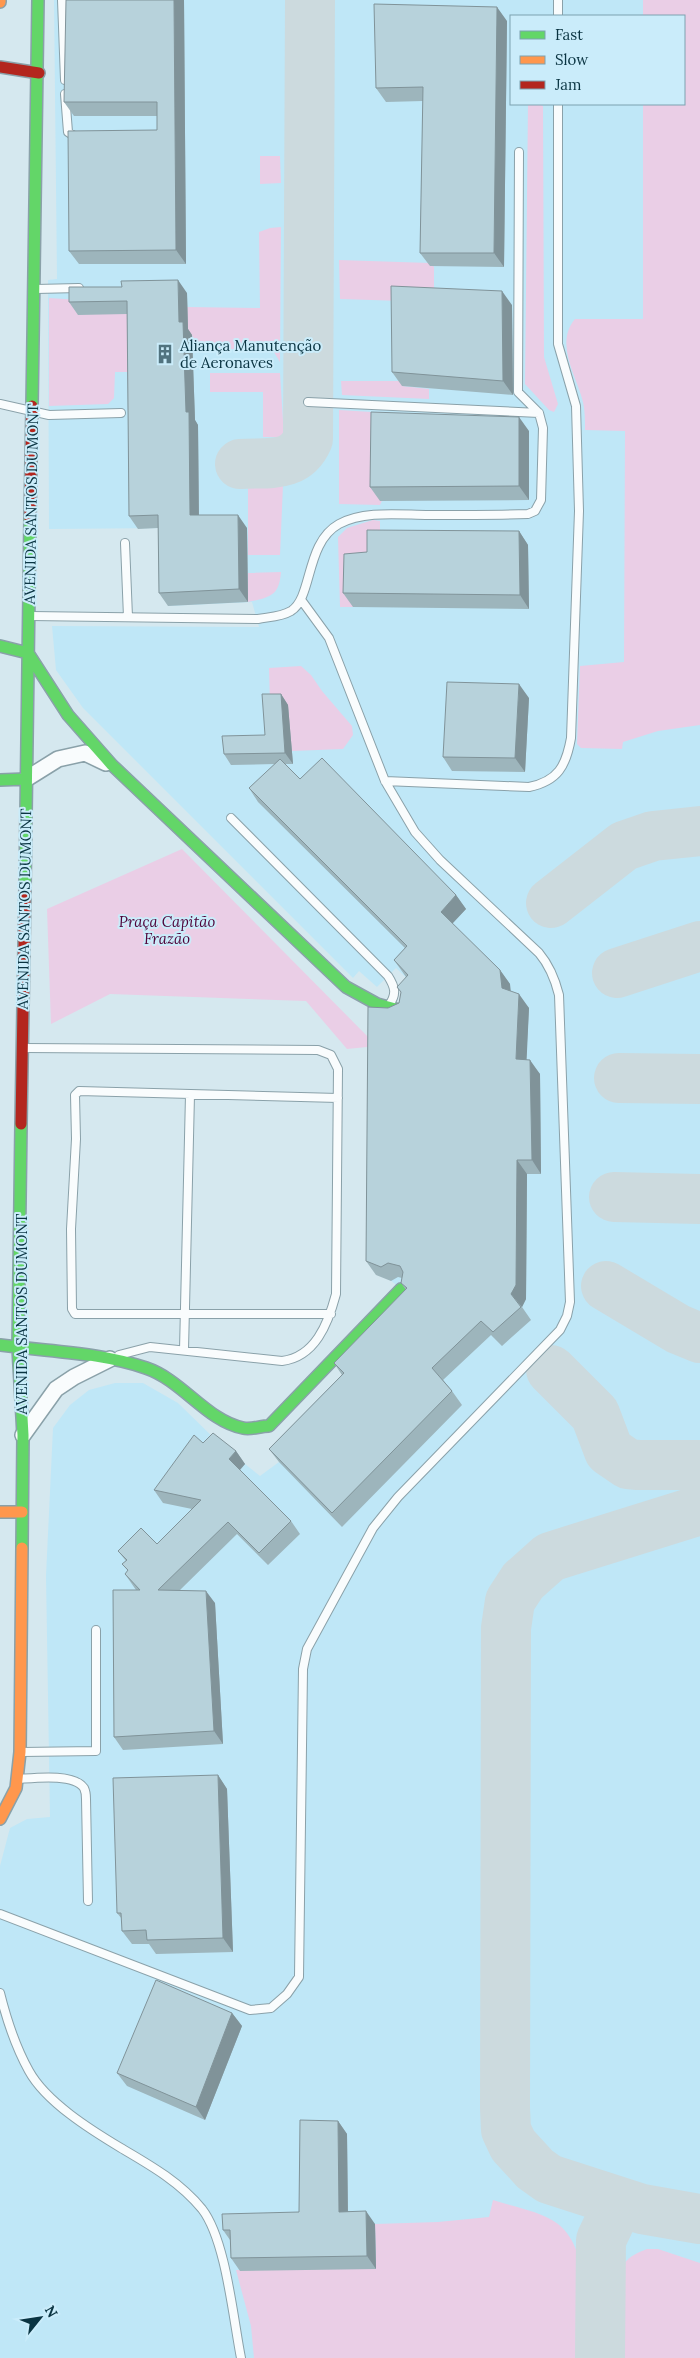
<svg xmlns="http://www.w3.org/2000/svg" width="700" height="2358" viewBox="0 0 700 2358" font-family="Lora,serif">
  <rect width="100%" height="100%" fill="#d5e8ef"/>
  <!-- built -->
  <path fill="#bfe7f7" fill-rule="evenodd" d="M54 0H700V2358H0V1866L10 1828 27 1819 50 1817 46 1576 53 1428 70 1405 89 1390 115 1383H143L178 1403 221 1445 260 1476 279 1462 417 1302 389 1279 418 989 396 968 377 987 359 971 353 978 83 708 56 670 52 626 259 627 252 602 168 606 167 528 49 529 48 280 57 279ZM511 16H684V104H511Z"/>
  <!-- green -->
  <path fill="#eacee6" d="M643 0H700V725L658 731 623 742 622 749 581 748 577 744 580 666 624 662 625 431 585 430C585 420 585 411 583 402 577 376 554 344 575 319H643V104H684V16H643Z
    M528 104H539L543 106 544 357 558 404 554 412 549 410 525 384Z
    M260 156H280L281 183 260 184Z
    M281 227 280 362 272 349H196L192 335 138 372H115L114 398 108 404 49 406V298L187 307 260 308 259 232 270 228Z
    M339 260 430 263 434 267V302L340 299Z
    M210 373H280L284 437H263V392H210Z
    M341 381H402V386L429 389V399L342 395Z
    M339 410 421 415 380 505 339 504Z
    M248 485H283L280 555H248Z
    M373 520 380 521V544L354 568 353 607H340L338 537 347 528Z
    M281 572C279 596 271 597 248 602V573Z
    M301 666 311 675 322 691 352 726 353 735 343 749 292 751 270 704 269 668Z
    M182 849 377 1046 347 1049 306 1001 110 994 51 1024 47 909Z
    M493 2200C513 2207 541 2211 558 2224 593 2252 582 2317 581 2358H254L251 2326 236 2270 376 2268 375 2224 438 2222 489 2217Z
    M647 2249H658L700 2263V2358H617C617 2336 613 2281 624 2264 629 2256 639 2252 647 2249Z"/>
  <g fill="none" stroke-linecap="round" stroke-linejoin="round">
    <!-- taxiway -->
    <path stroke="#ccdade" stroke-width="50" d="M240 464C268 462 295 469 308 439L310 0
      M551 903 624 846 653 836 700 831
      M617 973 700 946
      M619 1078 700 1079
      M614 1197 700 1199
      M606 1286 678 1329 700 1338
      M551 1370 595 1414 609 1451 628 1464 638 1465H700
      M700 1510 550 1557 523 1581 510 1601 506 1628 505 2108 506 2130 513 2145 535 2169 549 2179 642 2209 700 2219
      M600 2358 601 2240 619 2202"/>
    <defs>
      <path id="lane" d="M62 0 65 80
        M558 16V0
        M65 94 68 132 74 136
        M36 289 79 288
        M308 402 539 413
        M0 404 49 415 121 413
        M125 543 128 617
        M31 616 258 619C268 617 281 617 291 611 313 597 305 543 339 524 365 510 401 515 429 515 462 515 495 515 528 514L535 511 541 500 543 428 539 413 518 392 519 152
        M385 781 529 787C558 781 566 766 571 738L579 511 576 406 558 344V104
        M231 818 388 976C395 987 397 994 389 1005
        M24 1048 318 1050 331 1055 338 1069 336 1294C328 1324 315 1357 282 1361L150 1347 119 1355
        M331 1314H75L72 1309 71 1229 76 1139 75 1095 79 1091 338 1098
        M184 1350 190 1095
        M22 1752 96 1751V1630
        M19 1779C34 1778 74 1773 84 1788 85 1790 86 1796 86 1799L88 1901
        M0 1914 250 2010 271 2008 287 1994 299 1977 303 1669 307 1649 373 1528 398 1497 560 1330 567 1316 570 1302 559 995C555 979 550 966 539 953L440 860 415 832 385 781 329 638 302 601
        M0 1993C7 2021 15 2046 29 2071 46 2102 91 2130 121 2148 150 2165 180 2182 202 2209 226 2240 233 2318 241 2358"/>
      <path id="street" d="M26 779 58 759 85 753 106 763
        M23 1435 56 1389 74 1377 110 1359"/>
      <path id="fast" d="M32 406 38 0
        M0 646 28 653 68 715 112 765 346 987 377 1004 399 1010
        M0 780 26 779
        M25 888 30 518
        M21 1124 18 1348 23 1435 22 1548
        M0 1345C49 1352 99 1352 146 1368 182 1380 207 1421 243 1428 251 1430 260 1426 269 1426L401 1289"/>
      <path id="slow" d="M0 0V2
        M0 1512H22
        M0 1819 16 1788 20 1752 22 1548"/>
      <path id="jam" d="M0 67 39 73
        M30 518 32 406
        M21 1124 25 888"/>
    </defs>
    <!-- lane casing -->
    <use href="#lane" stroke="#8aa1a9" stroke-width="10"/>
    <!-- street casing -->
    <use href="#street" stroke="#8aa1a9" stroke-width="18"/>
    <!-- fast casing -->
    <use href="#fast" stroke="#8aa1a9" stroke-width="14"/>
    <!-- slow casing -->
    <use href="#slow" stroke="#8aa1a9" stroke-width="14"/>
    <!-- jam casing -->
    <use href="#jam" stroke="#8aa1a9" stroke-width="14"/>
    <!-- lane -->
    <use href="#lane" stroke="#f9fcfd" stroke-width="8"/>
    <!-- street -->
    <use href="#street" stroke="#f9fcfd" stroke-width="15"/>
    <!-- fast -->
    <use href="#fast" stroke="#63d668" stroke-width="11"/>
    <!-- slow -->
    <use href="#slow" stroke="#ff974d" stroke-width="11"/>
    <!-- jam -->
    <use href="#jam" stroke="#b3261e" stroke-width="11"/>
  </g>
  <!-- wall -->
  <path fill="#9db5bc" d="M184 0 186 264H79L69 251 157 130V116H74L64 102Z
    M507 21 504 267 430 266 420 253 423 101 386 102 376 88Z
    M122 287 187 293 188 329 192 335 195 420 198 425 199 515 247 528 248 602 168 606 159 593 158 528 138 529 129 516 127 314 78 315 69 302Z
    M512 305 513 395 402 386 392 372Z
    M529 431V500L380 501 370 487Z
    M519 531 528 545 529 609 353 607 343 593 367 552Z
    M281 694 288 705 293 764H285L300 779 456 895 466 909 452 924 500 970 510 984V991L529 1008 526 1060 540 1074 541 1174H527L526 1299 522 1307 531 1320 502 1346 491 1335 443 1380 452 1391 462 1405 342 1527 279 1462 269 1449 342 1375 334 1363 406 1290 401 1283 402 1278 398 1277 391 1281 376 1275 366 1261 388 1008 399 1003 406 977 394 960 405 948 258 802 249 788 275 764 231 765 224 754 265 735Z
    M529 698 525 772 452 771 443 757Z
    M203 1443 236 1451 245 1464 240 1470 291 1521 300 1534 268 1565 237 1534 180 1590 215 1603 223 1744 123 1750 114 1737 136 1590 125 1574 128 1571 122 1564 126 1561 118 1551 157 1544 192 1509 163 1503 154 1490Z
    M218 1775 227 1789 233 1952 156 1954 149 1944H132L122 1931V1919L117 1913Z
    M232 2013 242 2026 205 2120 127 2086 117 2073Z
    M338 2121 347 2134 348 2211 375 2224 376 2269 240 2271 231 2258 230 2240 223 2230 299 2212Z"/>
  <!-- shaded-wall -->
  <path fill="#809399" d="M174 0H184L186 264 176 250Z
    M497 7 507 21 504 267 494 253Z
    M178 280 187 293 188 329 192 335 195 420 198 425 199 528 190 515 186 412 179 322Z
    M502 291 512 305 513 395 503 381Z
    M519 417 529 431V500L519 486Z
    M238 515 247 528 248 602 239 589Z
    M519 531 528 545 529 609 520 595Z
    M519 684 529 698 525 772 515 758Z
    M281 694 288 705 293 764 285 753Z
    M456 895 466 909 450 926 441 912Z
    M500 970 510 984 512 1002 502 988Z
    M519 994 529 1008 526 1073 516 1059Z
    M530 1060 540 1074 541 1174 532 1160Z
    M517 1160 527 1174 526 1299 522 1307 511 1294Z
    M236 1451 245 1464 238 1472 229 1459Z
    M206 1591 215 1603 223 1744 214 1731Z
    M218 1775 227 1789 233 1952 223 1938Z
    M232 2013 242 2026 205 2120 196 2107Z
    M338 2121 347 2134 348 2224 339 2212Z
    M366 2211 375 2224 376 2269 367 2256Z"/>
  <!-- building -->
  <path fill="#b7d2db" stroke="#809399" d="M66 0H174L176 250 69 251 68 131 157 130V102H64Z
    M374 4 497 7 494 253H420L423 87 376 88Z
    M178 280 179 322H183L186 412H189L190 515H238L239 589 159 593 158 515 129 516 127 301 69 302V287H122L121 281Z
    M391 286 502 291 503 381 392 372Z
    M371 412 519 417V486L370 487Z
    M367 530 519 531 520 595 343 593 344 554 367 552Z
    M447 682 519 684 515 758 443 757Z
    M262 694H281L285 753 224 754 222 736 265 735Z
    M322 758 456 895 441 912 500 970 502 988 519 994 516 1059 530 1060 532 1160H517L516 1285 511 1294 521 1307 493 1332 481 1321 432 1368 452 1391 332 1513 269 1449 344 1373 334 1363 407 1288 401 1283 403 1272 400 1266 388 1263 381 1267 366 1261 368 1007 388 1008 399 1003 401 992 397 987 408 975 394 960 407 946 249 788 280 759 300 779Z
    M213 1433 236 1451 229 1459 291 1521 259 1553 228 1522 158 1590 206 1591 214 1731 114 1737 113 1590H140L125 1574 128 1570 122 1564 127 1560 118 1551 141 1528 157 1544 201 1500 154 1490 194 1435 203 1443Z
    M218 1775 223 1938 147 1940 146 1930 122 1931 121 1913H117L113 1778Z
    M156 1980 232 2013 196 2107 117 2073Z
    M300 2120 338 2121 339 2212 366 2211 367 2256 231 2258 230 2230H223L222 2214 299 2212Z"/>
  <!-- icons -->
  <defs>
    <symbol id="building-bare" viewBox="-9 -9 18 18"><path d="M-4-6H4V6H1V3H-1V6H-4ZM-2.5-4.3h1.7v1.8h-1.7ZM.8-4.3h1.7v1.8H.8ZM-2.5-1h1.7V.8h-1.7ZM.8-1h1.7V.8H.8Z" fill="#51737f" stroke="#caecfa" stroke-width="2.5" paint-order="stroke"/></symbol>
  </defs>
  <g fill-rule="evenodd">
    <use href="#building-bare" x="151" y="340" width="28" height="28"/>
  </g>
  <g text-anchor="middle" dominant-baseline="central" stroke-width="4" stroke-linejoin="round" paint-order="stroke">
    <!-- poi labels -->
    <g font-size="15" fill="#0a3442" stroke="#caecfa" text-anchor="start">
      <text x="180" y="345">Aliança Manutenção<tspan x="180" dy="17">de Aeronaves</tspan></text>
    </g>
    <!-- street labels -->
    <g font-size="15" fill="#0a3442" stroke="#caecfa">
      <text transform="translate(31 504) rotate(-89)">AVENIDA SANTOS DUMONT</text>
      <text transform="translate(24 909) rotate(-89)">AVENIDA SANTOS DUMONT</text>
      <text transform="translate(21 1314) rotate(-90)">AVENIDA SANTOS DUMONT</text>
    </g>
    <!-- park labels -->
    <g font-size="15" font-style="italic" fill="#4f0339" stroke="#caecfa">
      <text x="167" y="921">Praça Capitão<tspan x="167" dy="17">Frazão</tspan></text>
    </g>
  </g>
  <!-- legend -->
  <rect x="510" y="15" width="175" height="90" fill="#caecfa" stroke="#7da2b0"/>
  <rect x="520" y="31" width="25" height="8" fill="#63d668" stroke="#7da2b0"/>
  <text x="555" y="40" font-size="15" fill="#0a3442">Fast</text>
  <rect x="520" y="56" width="25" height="8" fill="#ff974d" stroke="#7da2b0"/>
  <text x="555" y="65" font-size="15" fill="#0a3442">Slow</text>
  <rect x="520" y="81" width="25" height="8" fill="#b3261e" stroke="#7da2b0"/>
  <text x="555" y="90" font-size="15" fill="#0a3442">Jam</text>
  <!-- north arrow -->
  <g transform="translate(40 2318) rotate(60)" stroke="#caecfa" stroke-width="4" paint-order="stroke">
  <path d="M0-4L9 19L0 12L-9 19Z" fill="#0a3442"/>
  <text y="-8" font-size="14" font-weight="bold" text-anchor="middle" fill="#0a3442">N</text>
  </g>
</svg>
